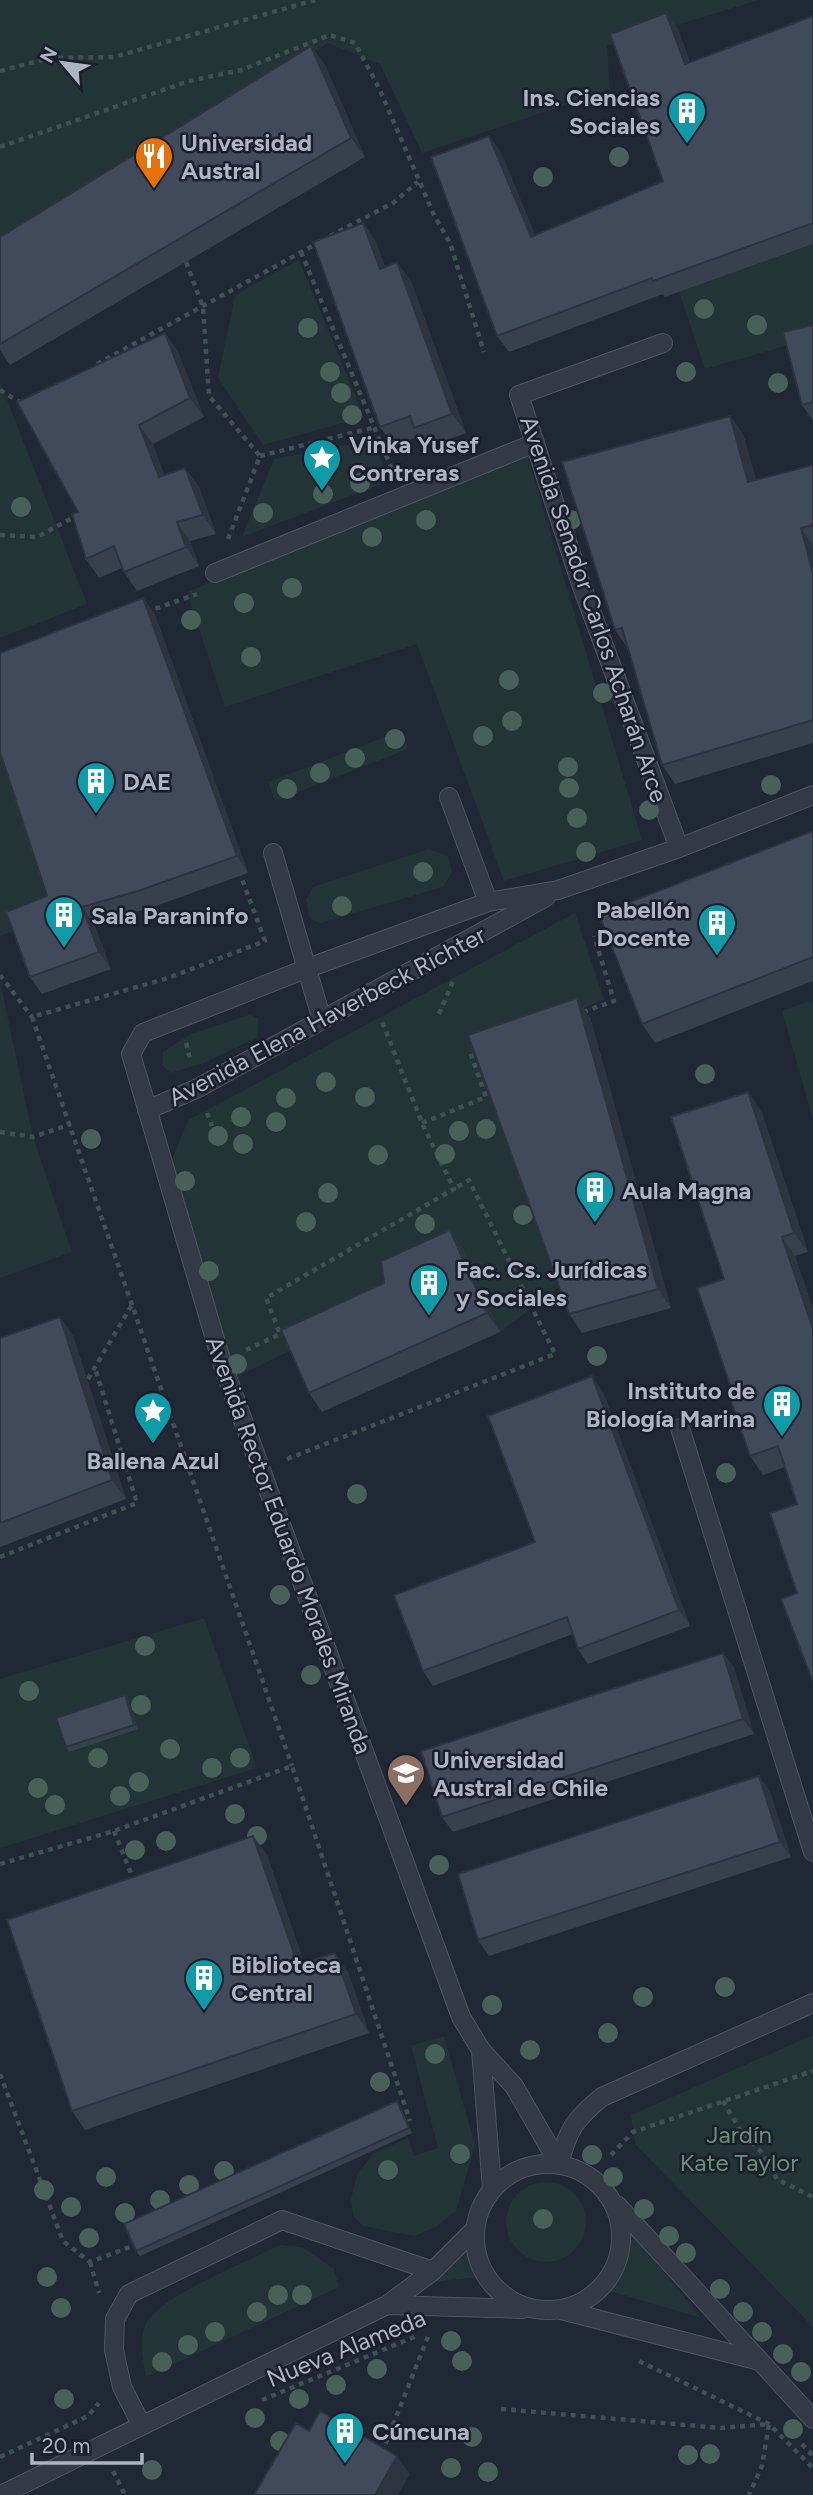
<svg xmlns="http://www.w3.org/2000/svg" width="813" height="2495" viewBox="0 0 813 2495" font-family="Figtree,sans-serif">
  <rect width="100%" height="100%" fill="#202735"/>
  <!-- green -->
  <path fill="#233437" d="M0 0H759L607 46 610 90 422 153 380 64 328 43 0 252Z
    M813 244V338L705 369 679 292Z
    M299 260 364 417 263 445 218 378 235 295Z
    M0 382 87 604 0 638Z
    M374 440 389 481 242 537 274 459Z
    M527 455 642 840 504 881 417 644 225 707 187 592Z
    M401 731 408 749 275 801 268 782Z
    M0 739 59 914 0 936Z
    M429 849 448 856 452 872 443 887 320 923 310 919 306 900 313 887Z
    M575 913 604 999 482 1054 563 1284 500 1332 463 1249 294 1349 234 1378 172 1160 188 1120Z
    M0 981 33 1137 72 1252 0 1278Z
    M813 1000V1119L782 1011Z
    M249 1015 258 1018V1037L204 1063 170 1073 162 1065 163 1052 189 1035Z
    M204 1618 257 1768 0 1848V1679Z
    M813 2035V2327L635 2144 631 2115Z
    M444 2036 475 2145 456 2211 437 2226 415 2236 363 2226 353 2216 351 2199 357 2174 374 2153 408 2138 414 2156 438 2148 411 2046Z
    M506 2222a40 40 0 1 1 80 0a40 40 0 1 1-80 0Z
    M632 2233 701 2318 607 2290 623 2263Z
    M280 2245 302 2247 334 2269 339 2287 146 2377C143 2359 138 2341 146 2324 157 2297 251 2260 280 2245Z
    M469 2250 478 2277 433 2282Z"/>
  <g fill="none" stroke-linecap="round" stroke-linejoin="round">
    <defs>
      <path id="lane" d="M663 343 519 395 581 584 679 848
        M215 573 535 443
        M449 797 488 902
        M273 853 321 1017
        M147 1110 198 1088 546 897
        M680 1428 813 1852
        M481 2050 492 2189
        M475 2237a73 73 0 1 1 146 0a73 73 0 1 1-146 0Z
        M559 2164 514 2086 481 2050 461 2017 222 1363 131 1054 143 1033 308 968 488 902 558 890 679 848 813 795
        M559 2164C568 2129 575 2119 602 2097L813 2003
        M617 2205 813 2419
        M387 2305 523 2309
        M561 2310 756 2360
        M141 2424 122 2387 114 2350 115 2319 129 2294 282 2220 433 2271
        M1 2495 387 2305 433 2271 474 2230"/>
    </defs>
    <!-- lane casing -->
    <use href="#lane" stroke="#4e5460" stroke-width="20"/>
    <!-- path -->
    <path stroke="#3f4f53" stroke-width="4.5" stroke-dasharray="5 5" stroke-linecap="butt" d="M0 71 49 58 114 57 315 0
      M0 147 189 81 241 70 330 35 355 43 379 88 434 215 450 243 484 352
      M330 236 393 203 418 182
      M301 252 393 472
      M186 262 203 307 209 396 260 456 228 539
      M97 364 316 244
      M0 390 21 403
      M260 456 376 427
      M0 535 37 537 76 516
      M146 612 197 594
      M239 871 265 941 168 978 32 1017 292 1766
      M0 975 32 1017
      M583 1012 614 1001 594 936
      M439 1014 454 979
      M186 1043 191 1062
      M207 1113 212 1126
      M422 1123 486 1097 470 1052 479 1049
      M0 1132 33 1137 71 1124
      M246 1350 280 1334 266 1298 454 1189 422 1123 381 1019
      M88 1379 133 1303
      M287 1459 555 1354 469 1180 454 1189
      M0 1557 137 1503 95 1368
      M114 1831 134 1881
      M0 1864 114 1831 292 1766 410 2121
      M0 2074 63 2241 90 2262 135 2245
      M723 2101 740 2130 762 2153 777 2179 813 2197
      M611 2155 633 2132 813 2071
      M90 2262 99 2293
      M639 2361 769 2424 813 2468
      M262 2400 419 2335
      M501 2409 721 2428 769 2424 762 2466 749 2495
      M802 2444 813 2456
      M382 2453 429 2334
      M0 2457 88 2416 99 2403
      M113 2471 125 2495"/>
    <!-- lane -->
    <use href="#lane" stroke="#333945" stroke-width="18"/>
  </g>
  <!-- trees -->
  <g fill="#476158">
    <circle cx="619" cy="157" r="10"/>
    <circle cx="543" cy="177" r="10"/>
    <circle cx="704" cy="309" r="10"/>
    <circle cx="757" cy="325" r="10"/>
    <circle cx="308" cy="328" r="10"/>
    <circle cx="330" cy="372" r="10"/>
    <circle cx="686" cy="372" r="10"/>
    <circle cx="778" cy="383" r="10"/>
    <circle cx="341" cy="393" r="10"/>
    <circle cx="352" cy="415" r="10"/>
    <circle cx="360" cy="483" r="10"/>
    <circle cx="323" cy="494" r="10"/>
    <circle cx="21" cy="507" r="10"/>
    <circle cx="263" cy="513" r="10"/>
    <circle cx="426" cy="520" r="10"/>
    <circle cx="571" cy="520" r="10"/>
    <circle cx="372" cy="537" r="10"/>
    <circle cx="292" cy="588" r="10"/>
    <circle cx="244" cy="603" r="10"/>
    <circle cx="191" cy="620" r="10"/>
    <circle cx="251" cy="657" r="10"/>
    <circle cx="509" cy="680" r="10"/>
    <circle cx="603" cy="693" r="10"/>
    <circle cx="512" cy="721" r="10"/>
    <circle cx="483" cy="736" r="10"/>
    <circle cx="395" cy="739" r="10"/>
    <circle cx="355" cy="758" r="10"/>
    <circle cx="568" cy="767" r="10"/>
    <circle cx="320" cy="773" r="10"/>
    <circle cx="771" cy="785" r="10"/>
    <circle cx="569" cy="788" r="10"/>
    <circle cx="287" cy="789" r="10"/>
    <circle cx="649" cy="810" r="10"/>
    <circle cx="577" cy="818" r="10"/>
    <circle cx="586" cy="852" r="10"/>
    <circle cx="423" cy="872" r="10"/>
    <circle cx="342" cy="906" r="10"/>
    <circle cx="705" cy="1074" r="10"/>
    <circle cx="326" cy="1082" r="10"/>
    <circle cx="365" cy="1097" r="10"/>
    <circle cx="286" cy="1098" r="10"/>
    <circle cx="241" cy="1117" r="10"/>
    <circle cx="276" cy="1122" r="10"/>
    <circle cx="486" cy="1129" r="10"/>
    <circle cx="459" cy="1131" r="10"/>
    <circle cx="218" cy="1136" r="10"/>
    <circle cx="91" cy="1139" r="10"/>
    <circle cx="243" cy="1144" r="10"/>
    <circle cx="445" cy="1154" r="10"/>
    <circle cx="378" cy="1155" r="10"/>
    <circle cx="185" cy="1181" r="10"/>
    <circle cx="328" cy="1193" r="10"/>
    <circle cx="523" cy="1215" r="10"/>
    <circle cx="306" cy="1222" r="10"/>
    <circle cx="425" cy="1224" r="10"/>
    <circle cx="209" cy="1271" r="10"/>
    <circle cx="597" cy="1356" r="10"/>
    <circle cx="237" cy="1364" r="10"/>
    <circle cx="726" cy="1473" r="10"/>
    <circle cx="357" cy="1494" r="10"/>
    <circle cx="280" cy="1595" r="10"/>
    <circle cx="145" cy="1646" r="10"/>
    <circle cx="311" cy="1675" r="10"/>
    <circle cx="29" cy="1691" r="10"/>
    <circle cx="141" cy="1705" r="10"/>
    <circle cx="170" cy="1749" r="10"/>
    <circle cx="98" cy="1758" r="10"/>
    <circle cx="240" cy="1758" r="10"/>
    <circle cx="212" cy="1768" r="10"/>
    <circle cx="139" cy="1782" r="10"/>
    <circle cx="38" cy="1788" r="10"/>
    <circle cx="120" cy="1796" r="10"/>
    <circle cx="55" cy="1805" r="10"/>
    <circle cx="235" cy="1814" r="10"/>
    <circle cx="257" cy="1836" r="10"/>
    <circle cx="166" cy="1841" r="10"/>
    <circle cx="135" cy="1850" r="10"/>
    <circle cx="439" cy="1865" r="10"/>
    <circle cx="725" cy="1987" r="10"/>
    <circle cx="643" cy="1997" r="10"/>
    <circle cx="492" cy="2005" r="10"/>
    <circle cx="608" cy="2033" r="10"/>
    <circle cx="530" cy="2050" r="10"/>
    <circle cx="435" cy="2054" r="10"/>
    <circle cx="380" cy="2082" r="10"/>
    <circle cx="460" cy="2154" r="10"/>
    <circle cx="592" cy="2155" r="10"/>
    <circle cx="388" cy="2170" r="10"/>
    <circle cx="224" cy="2171" r="10"/>
    <circle cx="106" cy="2177" r="10"/>
    <circle cx="613" cy="2177" r="10"/>
    <circle cx="189" cy="2185" r="10"/>
    <circle cx="44" cy="2190" r="10"/>
    <circle cx="160" cy="2200" r="10"/>
    <circle cx="71" cy="2207" r="10"/>
    <circle cx="644" cy="2209" r="10"/>
    <circle cx="125" cy="2213" r="10"/>
    <circle cx="543" cy="2219" r="10"/>
    <circle cx="669" cy="2236" r="10"/>
    <circle cx="89" cy="2238" r="10"/>
    <circle cx="686" cy="2253" r="10"/>
    <circle cx="47" cy="2277" r="10"/>
    <circle cx="720" cy="2289" r="10"/>
    <circle cx="278" cy="2295" r="10"/>
    <circle cx="302" cy="2295" r="10"/>
    <circle cx="61" cy="2308" r="10"/>
    <circle cx="257" cy="2312" r="10"/>
    <circle cx="743" cy="2312" r="10"/>
    <circle cx="215" cy="2332" r="10"/>
    <circle cx="762" cy="2332" r="10"/>
    <circle cx="451" cy="2341" r="10"/>
    <circle cx="188" cy="2345" r="10"/>
    <circle cx="783" cy="2354" r="10"/>
    <circle cx="462" cy="2361" r="10"/>
    <circle cx="162" cy="2362" r="10"/>
    <circle cx="377" cy="2369" r="10"/>
    <circle cx="801" cy="2372" r="10"/>
    <circle cx="336" cy="2385" r="10"/>
    <circle cx="64" cy="2399" r="10"/>
    <circle cx="299" cy="2399" r="10"/>
    <circle cx="255" cy="2418" r="10"/>
    <circle cx="793" cy="2429" r="10"/>
    <circle cx="472" cy="2437" r="10"/>
    <circle cx="280" cy="2441" r="10"/>
    <circle cx="710" cy="2454" r="10"/>
    <circle cx="688" cy="2455" r="10"/>
    <circle cx="451" cy="2468" r="10"/>
    <circle cx="152" cy="2470" r="10"/>
    <circle cx="488" cy="2472" r="10"/>
  </g>
  <!-- wall -->
  <path fill="#38404d" d="M666 13 678 29 690 63 813 16V244L665 297 663 294 509 352 497 336 501 152 535 236 663 181Z
    M311 46 325 65 365 157 10 365 0 350V237Z
    M363 223 376 242 385 267 411 281 466 433 428 447 420 436 393 446 380 427Z
    M813 325V421L802 405Z
    M165 333 178 352 204 417 153 444 164 475 185 468 199 487 216 534 190 541 199 566 137 591 124 572 122 568 99 578 86 559 78 512Z
    M730 416 743 434 756 480 813 465V743L675 784 662 765 627 647 615 630Z
    M143 598 155 615 248 873 150 908 94 924 111 969 42 994 30 977 47 896Z
    M813 831V981L655 1043 642 1024Z
    M590 1017 671 1308 582 1333 569 1314Z
    M748 1092 761 1111 808 1252 795 1256 813 1309V1682L781 1599 797 1593 770 1513 797 1504 785 1467 763 1475 750 1456 728 1392 732 1391 697 1288 724 1279 671 1117Z
    M463 1249 500 1332 322 1412 309 1393Z
    M60 1317 73 1336 126 1499 0 1547V1338Z
    M603 1392 690 1626 588 1664 578 1649 573 1634 433 1686 423 1671 535 1542Z
    M723 1653 734 1668 754 1734 453 1832 442 1817Z
    M125 1695 128 1700 138 1729 69 1752 66 1747Z
    M759 1776 770 1792 791 1857 489 1956 478 1940Z
    M253 1836 267 1855 304 1963 348 1972 369 2033 85 2130 72 2111Z
    M397 2101 400 2106 412 2133 140 2256 136 2251Z"/>
  <!-- shaded-wall -->
  <path fill="#2e343f" d="M666 13 678 29 696 81 685 64Z
    M311 46 325 65 365 157 351 138Z
    M489 136 501 152 543 254 531 237Z
    M363 223 376 242 393 288 380 269Z
    M397 262 411 281 466 433 452 414Z
    M165 333 178 352 204 417 190 398Z
    M730 416 743 434 761 500 748 482Z
    M139 425 153 444 172 496 159 477Z
    M185 468 199 487 216 534 203 515Z
    M177 522 190 541 199 566 186 547Z
    M801 528 813 545V573Z
    M143 598 155 615 248 873 237 856Z
    M82 907 94 924 111 969 99 952Z
    M577 998 590 1017 671 1308 658 1289Z
    M748 1092 761 1111 808 1252 794 1233Z
    M450 1230 463 1249 500 1332 487 1313Z
    M782 1237 795 1256 813 1309V1329Z
    M60 1317 73 1336 126 1499 112 1480Z
    M592 1376 603 1392 690 1626 679 1610Z
    M723 1653 734 1668 754 1734 743 1719Z
    M125 1695 128 1700 138 1729 134 1725Z
    M759 1776 770 1792 791 1857 780 1842Z
    M253 1836 267 1855 311 1984 298 1965Z
    M335 1953 348 1972 369 2033 356 2014Z
    M397 2101 400 2106 412 2133 409 2128Z
    M397 2456 410 2474 398 2495H375Z"/>
  <!-- building -->
  <path fill="#414a5a" stroke="#2e343f" stroke-width="2" d="M666 13 685 64 813 16V223L653 281 652 278 497 336 431 157 489 136 531 237 663 181 610 34Z
    M311 46 351 138 0 344V237Z
    M363 223 380 269 397 262 452 414 414 428 410 416 380 427 313 242Z
    M813 325V402L802 405 783 332Z
    M165 333 190 398 139 425 159 477 185 468 203 515 177 522 186 547 124 572 114 546 86 559 72 514 78 512 17 402Z
    M730 416 748 482 813 465V525L801 528 813 573V720L662 765 622 628 615 630 562 462Z
    M143 598 237 856 138 891 82 907 99 952 30 977 6 912 47 896 0 752V653Z
    M813 831V957L642 1024 599 914Z
    M577 998 658 1289 569 1314 468 1035Z
    M748 1092 794 1233 782 1237 813 1329V1682L781 1599 797 1593 770 1513 797 1504 778 1446 750 1456 728 1392 732 1391 697 1288 724 1279 671 1117Z
    M450 1230 487 1313 309 1393 281 1330 384 1283 381 1261Z
    M60 1317 112 1480 0 1523V1338Z
    M592 1376 679 1610 578 1649 567 1617 423 1671 394 1595 535 1542 488 1416Z
    M723 1653 743 1719 442 1817 421 1751Z
    M125 1695 134 1725 66 1747 56 1718Z
    M759 1776 780 1842 478 1940 458 1874Z
    M253 1836 298 1965 335 1953 356 2014 72 2111 7 1920Z
    M397 2101 409 2128 136 2251 124 2224Z
    M320 2411 397 2456 375 2495H254L296 2423 309 2431Z"/>
  <!-- icons -->
  <defs>
    <symbol id="building-pin" viewBox="-11 -11 22 30"><path d="M0 17L-7.5 6A9.5 9.5 0 1 1 7.5 6Z" fill="#0f9aa8" stroke="#191e2a"/><path d="M-4-6H4V6H1V3H-1V6H-4ZM-2.5-4.3h1.7v1.8h-1.7ZM.8-4.3h1.7v1.8H.8ZM-2.5-1h1.7V.8h-1.7ZM.8-1h1.7V.8H.8Z" fill="#fff"/></symbol>
    <symbol id="restaurant-pin" viewBox="-11 -11 22 30"><path d="M0 17L-7.5 6A9.5 9.5 0 1 1 7.5 6Z" fill="#e8710a" stroke="#191e2a"/><path d="M-5-6h1v4h1v-4h1v4h1v-4h1v5L-1.5 .5V6h-2V.5L-5-1ZM5-6V6H3V1.5H1.5Q1.5-4 5-6Z" fill="#fff"/></symbol>
    <symbol id="sight-pin" viewBox="-11 -11 22 30"><path d="M0 17L-7.5 6A9.5 9.5 0 1 1 7.5 6Z" fill="#0f9aa8" stroke="#191e2a"/><path d="M0-6L1.8-2.2L6-1.7L2.9 1.2L3.7 5.4L0 3.3L-3.7 5.4L-2.9 1.2L-6-1.7L-1.8-2.2Z" fill="#fff"/></symbol>
    <symbol id="university-pin" viewBox="-11 -11 22 30"><path d="M0 17L-7.5 6A9.5 9.5 0 1 1 7.5 6Z" fill="#8d6e63" stroke="#191e2a"/><path d="M0-5L7-2L0 1L-7-2ZM-4 1L0 2.5L4 1V4Q0 6-4 4Z" fill="#fff"/></symbol>
  </defs>
  <g fill-rule="evenodd">
    <use href="#building-pin" x="665" y="89" width="44" height="60"/>
    <use href="#restaurant-pin" x="132" y="134" width="44" height="60"/>
    <use href="#sight-pin" x="300" y="436" width="44" height="60"/>
    <use href="#building-pin" x="74" y="759" width="44" height="60"/>
    <use href="#building-pin" x="42" y="893" width="44" height="60"/>
    <use href="#building-pin" x="695" y="901" width="44" height="60"/>
    <use href="#building-pin" x="573" y="1168" width="44" height="60"/>
    <use href="#building-pin" x="407" y="1261" width="44" height="60"/>
    <use href="#building-pin" x="760" y="1382" width="44" height="60"/>
    <use href="#sight-pin" x="131" y="1389" width="44" height="60"/>
    <use href="#university-pin" x="384" y="1751" width="44" height="60"/>
    <use href="#building-pin" x="182" y="1956" width="44" height="60"/>
    <use href="#building-pin" x="323" y="2409" width="44" height="60"/>
  </g>
  <g text-anchor="middle" dominant-baseline="central" stroke-width="5" stroke-linejoin="round" paint-order="stroke">
    <!-- poi labels -->
    <g font-size="24" font-weight="bold" fill="#adb4c2" stroke="#191e2a" text-anchor="start">
      <text x="660" y="97" text-anchor="end">Ins. Ciencias<tspan x="660" dy="28">Sociales</tspan></text>
      <text x="181" y="142">Universidad<tspan x="181" dy="28">Austral</tspan></text>
      <text x="349" y="444">Vinka Yusef<tspan x="349" dy="28">Contreras</tspan></text>
      <text x="123" y="781">DAE</text>
      <text x="690" y="909" text-anchor="end">Pabellón<tspan x="690" dy="28">Docente</tspan></text>
      <text x="91" y="915">Sala Paraninfo</text>
      <text x="622" y="1190">Aula Magna</text>
      <text x="456" y="1269">Fac. Cs. Jurídicas<tspan x="456" dy="28">y Sociales</tspan></text>
      <text x="755" y="1390" text-anchor="end">Instituto de<tspan x="755" dy="28">Biología Marina</tspan></text>
      <text x="153" y="1460" text-anchor="middle">Ballena Azul</text>
      <text x="433" y="1759">Universidad<tspan x="433" dy="28">Austral de Chile</tspan></text>
      <text x="231" y="1964">Biblioteca<tspan x="231" dy="28">Central</tspan></text>
      <text x="372" y="2431">Cúncuna</text>
    </g>
    <!-- street labels -->
    <g font-size="24" fill="#adb4c2" stroke="#191e2a">
      <text transform="translate(594 609) rotate(71)">Avenida Senador Carlos Acharán Arce</text>
      <text transform="translate(327 1016) rotate(-28)">Avenida Elena Haverbeck Richter</text>
      <text transform="translate(289 1545) rotate(70)">Avenida Rector Eduardo Morales Miranda</text>
      <text transform="translate(346 2348) rotate(-22)">Nueva Alameda</text>
    </g>
    <!-- park labels -->
    <g font-size="24" fill="#679174" stroke="#191e2a">
      <text x="739" y="2134">Jardín<tspan x="739" dy="28">Kate Taylor</tspan></text>
    </g>
  </g>
  <!-- north arrow -->
  <g transform="translate(63 63) rotate(299)" stroke="#191e2a" stroke-width="5" paint-order="stroke">
  <path d="M0-5L12 26L0 18L-12 26Z" fill="#adb4c2"/>
  <text y="-10" font-size="19" font-weight="bold" text-anchor="middle" fill="#adb4c2">N</text>
  </g>
  <!-- scale -->
  <path d="M32 2453v10h110v-10" fill="none" stroke="#adb4c2" stroke-width="3.5"/>
  <text x="42" y="2453" font-size="21" fill="#adb4c2" stroke="#191e2a" stroke-width="5" paint-order="stroke">20 m</text>
</svg>
